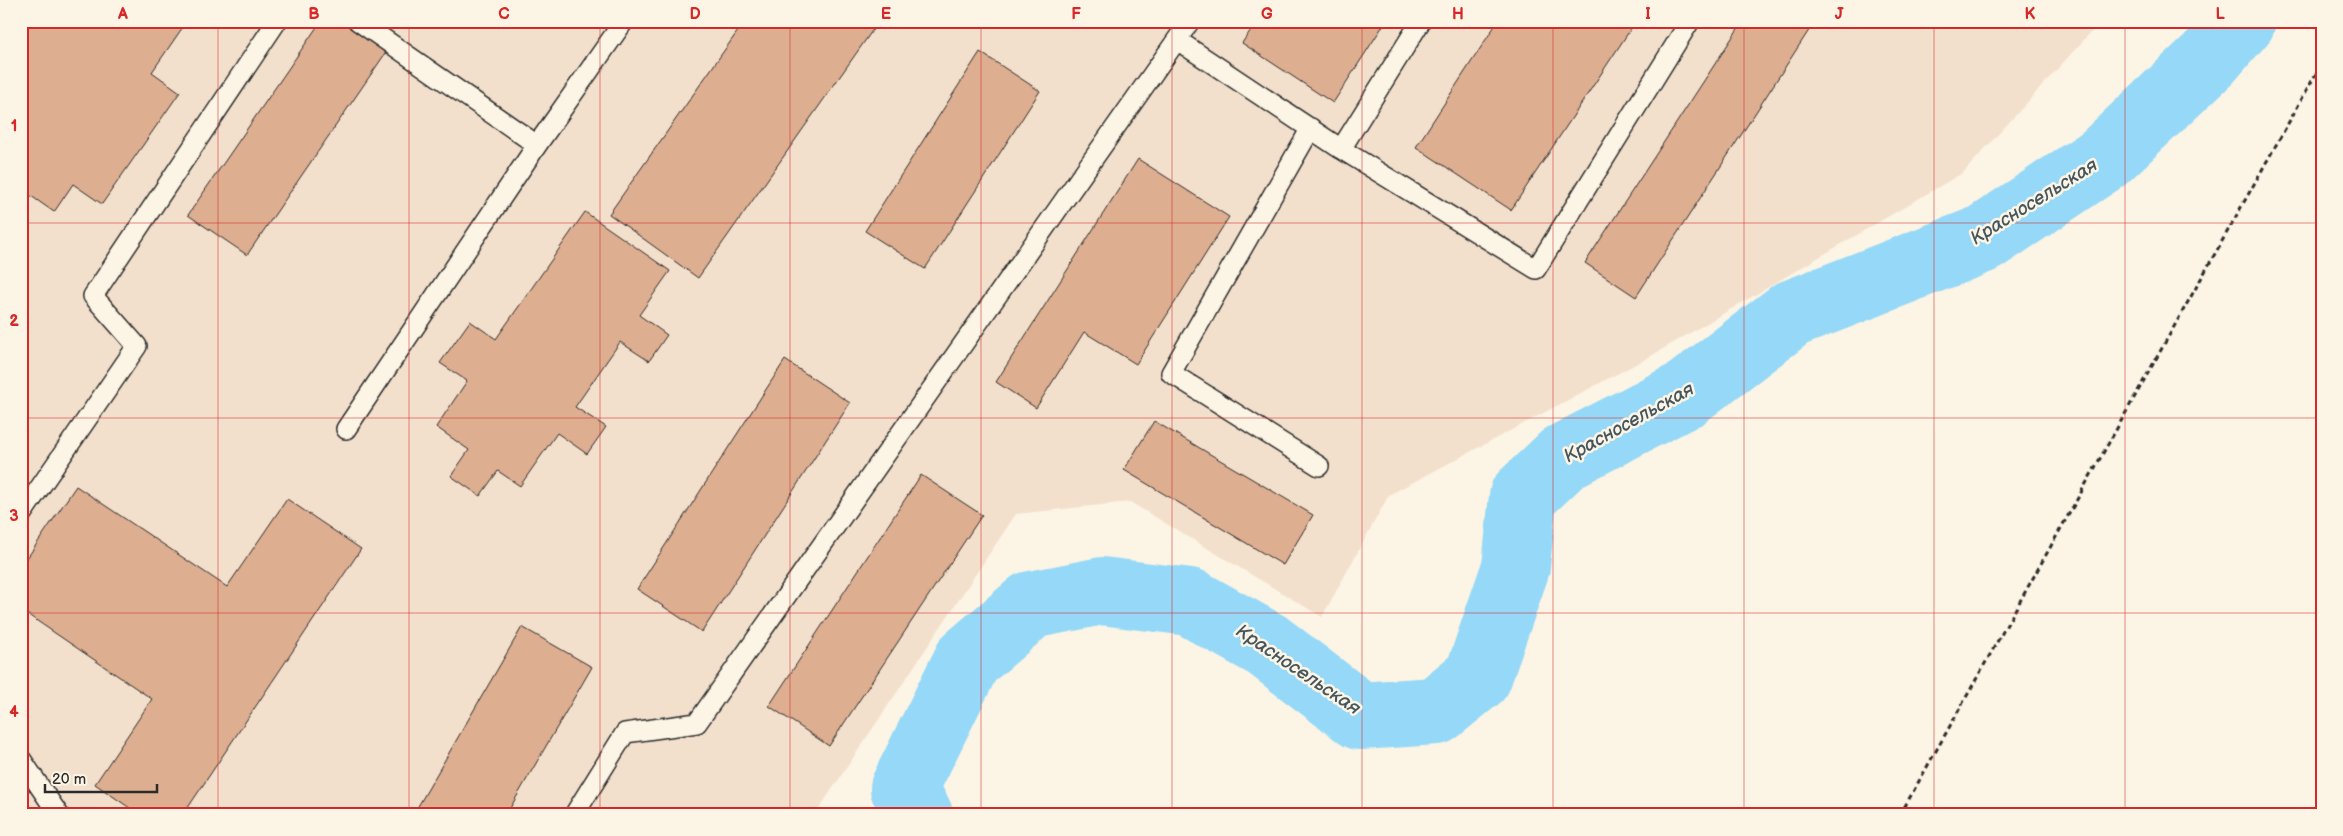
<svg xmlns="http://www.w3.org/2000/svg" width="2343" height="836" viewBox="0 0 2343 836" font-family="'Balsamiq Sans',sans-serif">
  <rect width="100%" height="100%" fill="#fcf5e5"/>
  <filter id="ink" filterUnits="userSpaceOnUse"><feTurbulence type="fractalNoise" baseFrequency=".02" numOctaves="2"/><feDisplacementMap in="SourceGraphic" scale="10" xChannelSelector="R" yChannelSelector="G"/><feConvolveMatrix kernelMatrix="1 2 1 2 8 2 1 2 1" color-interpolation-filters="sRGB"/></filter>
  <g filter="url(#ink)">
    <!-- built -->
    <path fill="#f3e0cc" d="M21 21H2101L1964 172 1651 356 1389 495 1322 617 1130 502 1016 514 815 815H21Z"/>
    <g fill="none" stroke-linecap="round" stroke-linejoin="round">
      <!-- river -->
      <path stroke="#95d8f7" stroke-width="68" d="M919 815 904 788 968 659 1031 605 1102 591 1190 602 1267 645 1360 716 1436 711 1478 677 1516 567 1523 496 1564 457 1686 394 1791 314 1983 239 2103 159 2209 59 2242 21"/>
    </g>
    <!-- building -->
    <path fill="#deae90" stroke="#2b2b2b" d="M21 21H187L152 72 180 92 102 204 73 184 54 212 21 189Z
      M321 21H343L387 51 247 255 188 215Z
      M745 21H879L698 278 609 214Z
      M1257 21H1386L1333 103 1242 43Z
      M1498 21H1636L1511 210 1416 147Z
      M1743 21H1815L1636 297 1585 263Z
      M980 52 1040 91 925 269 865 231Z
      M1138 159 1229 217 1136 364 1084 332 1036 408 996 382Z
      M585 212 670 271 639 315 667 335 649 361 620 342 575 407 606 427 587 454 557 433 520 486 498 471 480 496 451 476 469 450 436 427 467 381 440 363 470 321 496 339Z
      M785 360 850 403 702 632 637 589Z
      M1154 421 1313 515 1283 565 1124 470Z
      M921 475 982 515 829 746 769 706Z
      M76 486 227 587 287 499 361 549 183 815H140L95 784 152 699 21 610V567Z
      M522 627 592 667 506 815H413Z"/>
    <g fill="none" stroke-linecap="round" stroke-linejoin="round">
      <defs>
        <path id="lane" d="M358 21 537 145
          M1177 40 1341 149 1536 269 1690 21
          M1311 128 1171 373 1319 466
          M1341 149 1421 21
          M346 429 537 145 624 21
          M21 515 137 346 93 296 277 21
          M21 759 59 815
          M574 815 625 733 697 723 1190 21"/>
      </defs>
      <!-- lane casing -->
      <use href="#lane" stroke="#2b2b2b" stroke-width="22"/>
      <!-- path -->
      <path stroke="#2b2b2b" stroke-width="3" stroke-dasharray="5 4" stroke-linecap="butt" d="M1900 815 2322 63"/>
      <!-- lane -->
      <use href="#lane" stroke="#fcf5e5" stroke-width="19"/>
    </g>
  </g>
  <!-- grid -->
  <path fill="none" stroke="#d62828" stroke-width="1" stroke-opacity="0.55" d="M218 21V815M409 21V815M600 21V815M790 21V815M981 21V815M1172 21V815M1362 21V815M1553 21V815M1744 21V815M1934 21V815M2125 21V815M21 223H2322M21 418H2322M21 613H2322"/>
  <g text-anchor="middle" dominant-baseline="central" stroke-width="5" stroke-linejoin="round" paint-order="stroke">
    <!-- water labels -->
    <g font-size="19" font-style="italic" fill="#46565e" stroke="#fcf5e5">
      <text transform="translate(2034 202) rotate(-32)">Красносельская</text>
      <text transform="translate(1629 423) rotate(-29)">Красносельская</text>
      <text transform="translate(1298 670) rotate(34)">Красносельская</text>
    </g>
  </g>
  <!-- margin -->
  <rect width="2343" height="836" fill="none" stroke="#fcf5e5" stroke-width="55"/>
  <!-- scale -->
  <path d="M45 784v8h112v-8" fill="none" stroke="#2b2b2b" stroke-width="2.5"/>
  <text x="52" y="784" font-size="15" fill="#2b2b2b" stroke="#fcf5e5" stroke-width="4" paint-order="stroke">20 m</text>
  <rect x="28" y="28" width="2288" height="780" fill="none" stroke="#d62828" stroke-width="2"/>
  <g font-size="16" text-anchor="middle" font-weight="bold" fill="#d62828">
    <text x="123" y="19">A</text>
    <text x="314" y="19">B</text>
    <text x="504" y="19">C</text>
    <text x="695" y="19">D</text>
    <text x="886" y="19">E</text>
    <text x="1076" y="19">F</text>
    <text x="1267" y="19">G</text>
    <text x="1458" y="19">H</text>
    <text x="1648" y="19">I</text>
    <text x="1839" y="19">J</text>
    <text x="2030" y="19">K</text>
    <text x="2220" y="19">L</text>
    <text x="14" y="131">1</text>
    <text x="14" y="326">2</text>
    <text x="14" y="521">3</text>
    <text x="14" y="717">4</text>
  </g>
</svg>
